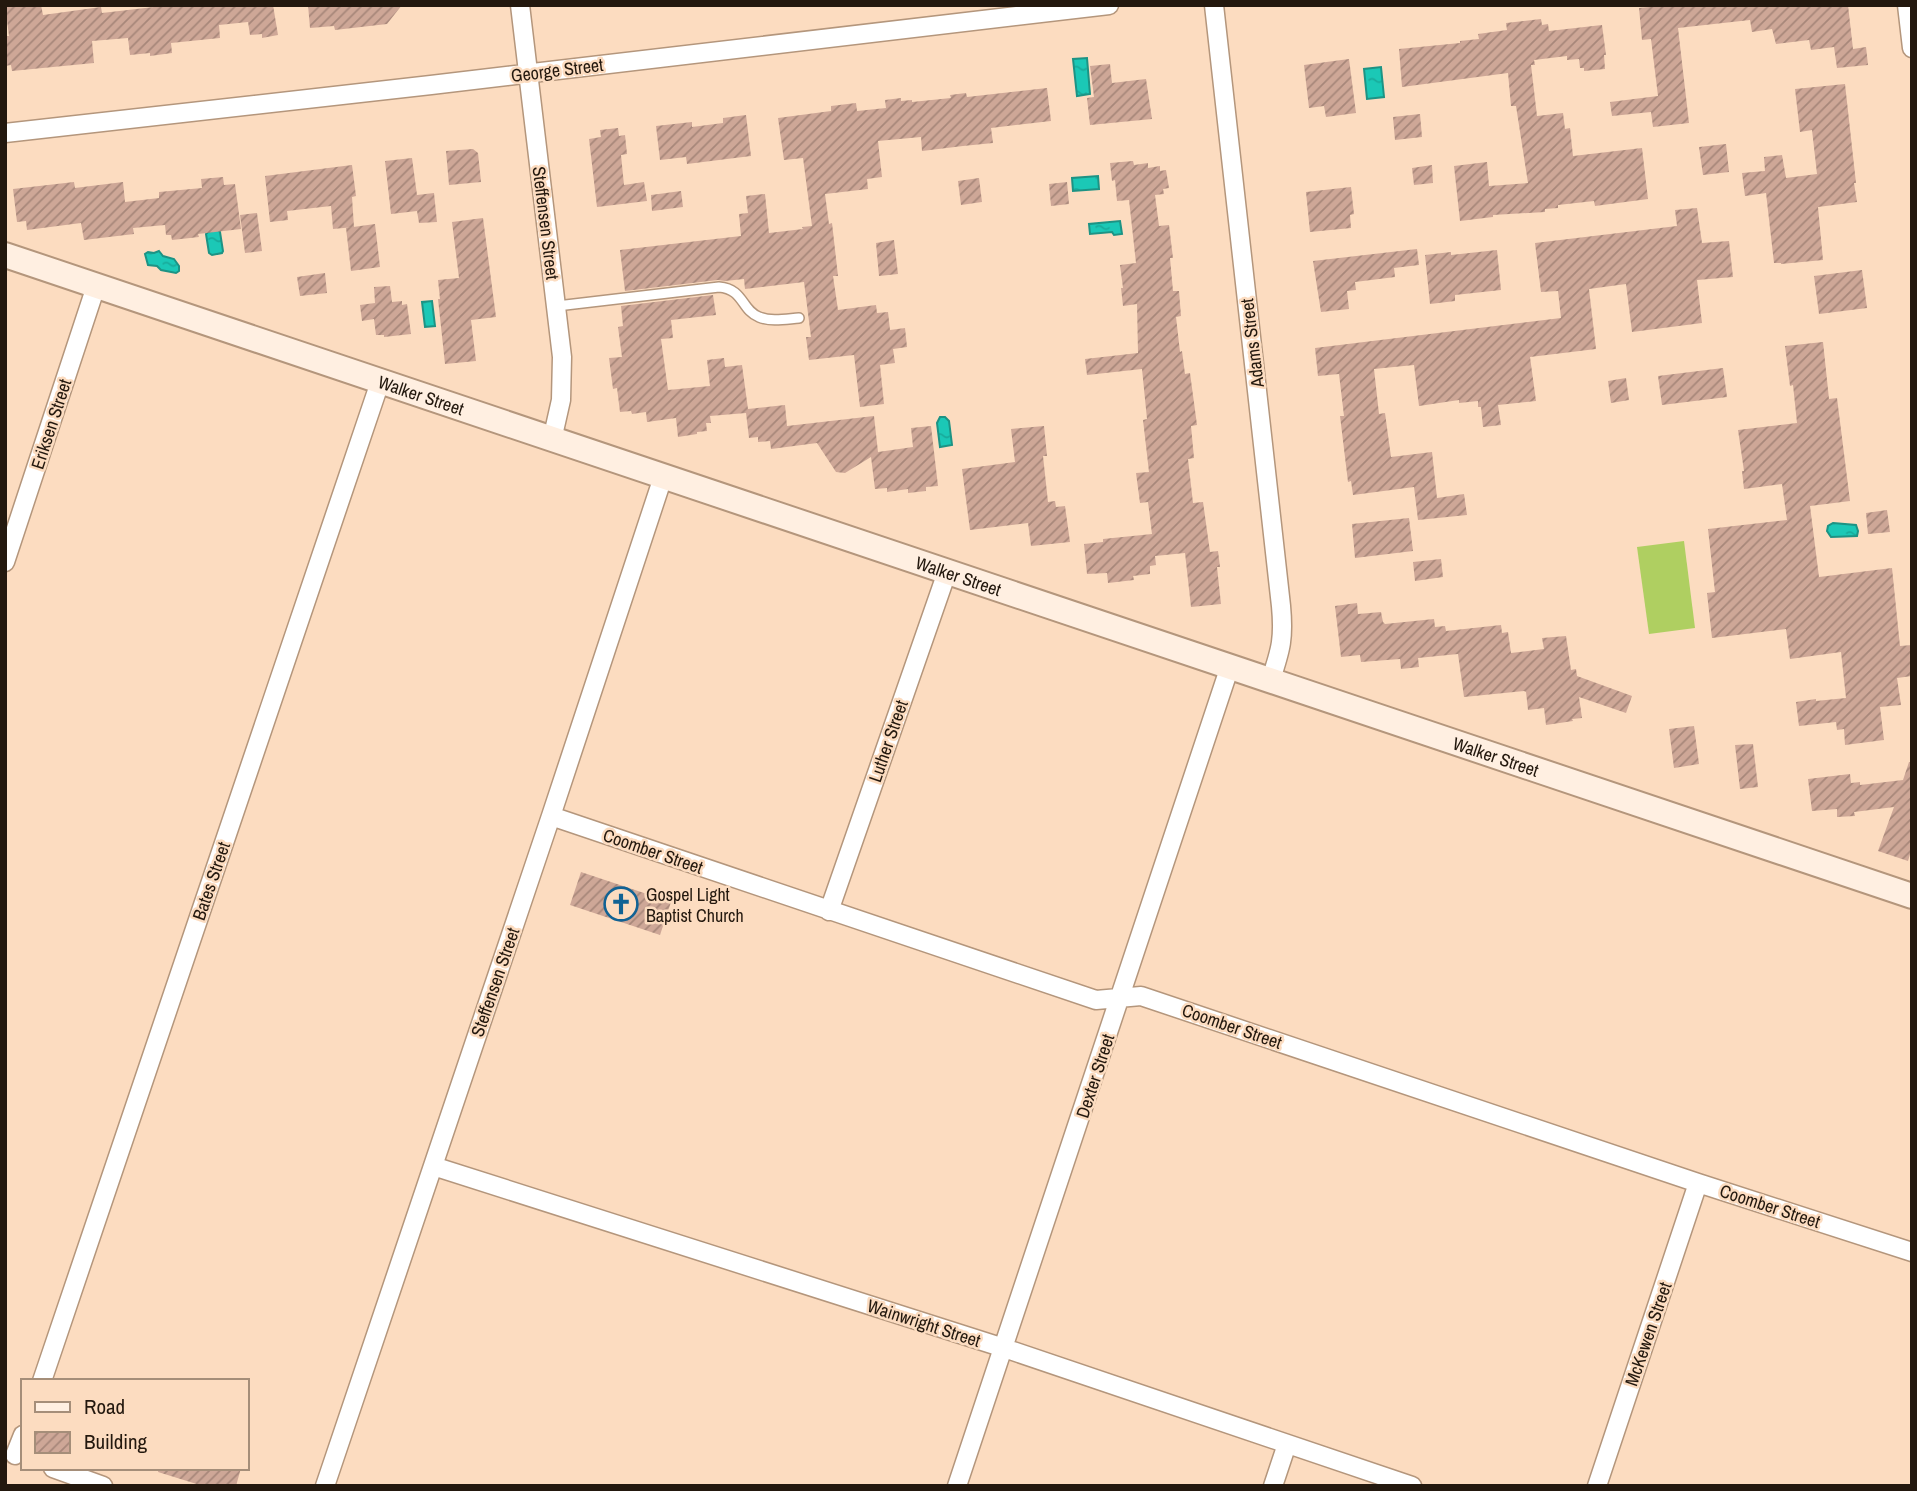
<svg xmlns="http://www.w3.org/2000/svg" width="1917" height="1491" viewBox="0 0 1917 1491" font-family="'Archivo Narrow',sans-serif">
  <defs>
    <pattern id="water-ripples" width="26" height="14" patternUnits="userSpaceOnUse" patternTransform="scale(1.75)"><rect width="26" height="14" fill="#1bc8b6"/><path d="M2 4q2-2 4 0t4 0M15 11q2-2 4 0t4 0" fill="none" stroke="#18ab9b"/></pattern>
    <pattern id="building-hatch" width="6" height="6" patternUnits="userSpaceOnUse" patternTransform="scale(1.75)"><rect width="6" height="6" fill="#cea797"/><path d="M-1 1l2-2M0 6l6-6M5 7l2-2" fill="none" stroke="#a7877a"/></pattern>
  </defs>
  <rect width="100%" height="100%" fill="#fcdcc0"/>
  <!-- pitch -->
  <path fill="#afcf61" d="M1684 541 1695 628 1649 634 1637 547Z"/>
  <!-- water -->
  <path fill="url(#water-ripples)" stroke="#1d9384" stroke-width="2" d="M1087 58 1090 94 1077 96 1073 59Z
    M1381 67 1384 97 1367 99 1364 69Z
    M1098 176 1099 189 1073 191 1072 178Z
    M1120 221 1122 234 1114 235 1112 232 1090 234 1089 224Z
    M218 230 220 232 223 251 222 253 212 255 209 253 206 234 208 232Z
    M159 251 163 256 174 259 179 266V271L176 273 161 270 157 266 148 265 145 254 148 252 154 253Z
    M432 301 435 326 425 327 422 302Z
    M940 417H945L949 421 952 445 940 447 937 423Z
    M1833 523 1856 525 1858 531 1857 536 1831 537 1827 531 1828 526Z"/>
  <!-- building -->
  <path fill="url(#building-hatch)" d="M5 5H41L43 15 101 7 102 13 171 5H273L278 35 262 38V34L250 35 248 22 219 25 220 38 171 43 172 53 150 56V53L130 55 128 38 92 41 94 63 12 71 11 65 5 66V36H9Z
    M308 5H402L387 24 335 30 334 26 310 28Z
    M1669 5H1848L1853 49 1866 47 1868 65 1837 68 1834 47 1811 50 1809 40 1776 44 1772 29 1752 32 1750 20 1678 28 1689 123 1653 127 1651 112 1612 116 1610 102 1658 96 1651 39 1642 40 1639 8Z
    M1541 19 1542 25 1548 24 1549 31 1602 25 1606 55H1604L1605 69 1584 71V68H1580L1579 59 1567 60V56L1534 60 1535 65H1531L1537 116 1563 113 1565 129 1570 128 1573 156 1642 148 1648 199 1595 206 1594 201 1558 205V208L1545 209V212L1493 215V217L1460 221 1454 166 1487 162 1489 186 1528 183 1516 106H1511L1508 73 1402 87 1399 49 1460 43V41L1479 39 1478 34 1507 30 1506 23Z
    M1349 59 1356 113 1326 117 1324 106 1309 108 1304 65Z
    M1110 64 1112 83 1146 79 1152 119 1090 125 1087 98 1094 97 1090 66Z
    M1845 84 1856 183H1854L1857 202 1818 207 1823 260 1781 264V263H1774L1766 193 1745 196 1742 173 1765 171 1764 157 1782 155 1786 178 1817 174 1812 130 1800 132 1795 89Z
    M1047 88 1051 121 991 128 993 143 963 146 922 151 921 137 878 141 882 177 867 179 868 189 825 194 829 224 832 223 838 276H833L838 310 876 305 877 313 888 312 890 330 905 328 907 347 893 349 895 363 880 365 884 404 860 407 854 355 809 360 806 337H811L804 282 745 289 744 279 725 281 718 280 625 291 620 250 741 236 739 214 748 213 746 196 765 194 769 233 803 229 802 227 812 226 803 158 784 160 778 118 831 111V106L856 103 857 111 886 108 885 100 901 98V101L912 100V102L951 98 950 95 966 93 967 97Z
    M1420 114 1422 137 1395 140 1393 117Z
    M746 115 751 156 687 164 686 157 660 160 656 126 692 122V127L723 123V118Z
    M618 128 619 136 625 135 627 154 621 155 624 185 644 182 647 201 597 207 589 139 601 137 600 130Z
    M1726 144 1729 172 1703 175 1699 147Z
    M473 149 478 153 481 182 449 185 446 151Z
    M412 158 417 195 434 193 437 222 419 223 417 211 391 214 385 161Z
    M1133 161 1134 165 1148 163V168L1160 166V171L1166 170 1169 188 1163 189 1164 194 1155 195 1159 226 1169 225 1173 258H1170L1173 291H1179L1181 316 1176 317 1180 352 1182 351 1185 374 1190 373 1197 425 1191 426 1194 458 1188 459 1193 503 1203 502 1210 552 1218 551 1220 567H1217L1221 604 1191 607 1185 553 1155 556 1156 565 1150 566V574L1133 576 1134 580 1108 583 1107 573 1087 574 1084 544 1103 542V539L1152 534 1148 502 1140 503 1136 473 1149 472 1143 420 1147 419 1142 369 1087 375 1085 359 1138 353 1137 304 1123 306 1121 288H1123L1120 265 1136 263 1129 200 1117 201 1115 180 1112 181 1110 163Z
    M352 165 356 196 352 197 354 227 333 229 331 206 287 211 288 220 270 222 265 176Z
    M1432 165 1433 183 1414 185 1412 168Z
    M223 177 224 185 235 184 241 229 198 234 199 237 172 240 171 235H166L165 225 133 228 134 234 84 240 81 223 27 230 26 221 17 222 13 189 74 182 75 188 123 182 125 202 159 198V192L202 188 201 179Z
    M979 178 982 202 961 205 958 181Z
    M1067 182 1069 204 1051 206 1049 184Z
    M1351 187 1354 214 1350 215 1351 228 1310 232 1306 192Z
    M681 191 683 207 652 211 651 195Z
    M1697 208 1702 243 1729 241 1733 277 1697 280 1702 323 1632 332 1626 284 1589 289 1596 349 1530 357 1536 401 1498 405 1501 425 1483 427 1481 407H1478V401L1459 403V400L1419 406 1414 365 1374 369 1379 414 1385 413 1391 457 1432 452 1437 498 1464 494 1467 515 1418 520 1414 487 1353 495 1351 481 1348 482 1340 416H1344L1339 374 1318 376 1315 348 1561 318 1558 291 1541 292 1535 243 1677 226 1675 210Z
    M257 213 262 251 245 253 240 215Z
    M483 218 496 317 471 320 476 361 445 364 438 299H440L438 280 459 278 452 222Z
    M375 224 380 267 351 271 346 228Z
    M894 240 898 274 879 276 876 243Z
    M1417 249 1419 265 1394 268 1395 277 1355 282 1356 290 1347 291 1349 309 1321 312 1313 261Z
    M1497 250 1501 290 1455 295V301L1430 304 1425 255 1451 252V255Z
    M1862 270 1867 308 1819 314 1814 276Z
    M325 273 327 293 300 296 297 277Z
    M390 286 392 302 402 301V305L407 304 411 334 384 337V335H376L374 319 362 321 360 305 375 303 374 287Z
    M713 295 716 315 671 320 673 338 661 339 668 390 710 386 707 360 724 358 725 367 742 365 748 409 785 405 787 426 874 416 878 452 913 447 911 428 931 426 938 486 926 487V491L908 493V489L887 492V488L875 489 871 457 845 473 836 472 817 443 771 449 770 441 758 442V437L749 438 746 413 710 416 711 423H706L707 431 697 432V434L678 437 676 418 647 422 646 412 632 414 631 411 620 412 617 388 613 389 609 358 622 357 618 327 623 326 621 306Z
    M1823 342 1829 399 1837 398 1850 501 1810 506 1819 577 1892 568 1900 646 1912 645V676L1897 678 1901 705 1880 707 1884 740 1845 745 1844 729 1837 730 1836 722 1799 726 1796 702 1816 699V701L1846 698 1841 652 1790 659 1786 629 1712 638 1707 593 1715 592 1708 529 1787 520 1782 484 1744 489 1742 471H1744L1738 430 1797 423 1793 385 1790 386 1785 346Z
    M1723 368 1727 397 1662 405 1658 376Z
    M1626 378 1629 400 1611 403 1608 381Z
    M1044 426 1047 456H1043L1048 502 1055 501 1056 507 1065 506 1070 542 1031 546 1028 523 970 530 962 469 1015 462 1011 429Z
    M1887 510 1890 532 1868 534 1866 513Z
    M1409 518 1413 551 1355 558 1352 524Z
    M1441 559 1443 577 1415 581 1413 562Z
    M1357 603 1358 614 1381 612 1383 622 1385 624 1434 619 1435 627 1445 626 1446 631 1501 625 1502 633 1508 632 1511 653 1544 649 1542 638 1566 636 1571 670 1576 669 1577 676 1632 696 1626 713 1579 697 1582 718 1572 719 1573 721 1546 725 1544 708 1528 710 1526 692 1524 691 1464 697 1458 654 1418 658 1419 667 1401 669 1400 659 1361 662 1360 655 1341 657 1335 606Z
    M1694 726 1699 764 1674 768 1669 729Z
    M1753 744 1758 787 1740 789 1735 745Z
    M1909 762H1912V848L1908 861 1878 851 1894 807 1854 812 1855 816 1837 817V809L1812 811 1808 779 1850 774 1851 783 1860 782V785L1903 780Z
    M581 872 671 902 660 935 570 905Z
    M159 1468H241L236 1486H203L158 1472Z"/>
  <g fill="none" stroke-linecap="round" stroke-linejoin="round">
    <defs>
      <path id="lane" d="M557 306 719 287C744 289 741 310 759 317 771 322 786 319 799 318"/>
      <path id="street" d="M520 5 562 357 561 400 552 440
        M1214 5 1281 606C1284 638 1281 649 1271 679
        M1907 5 1912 48
        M5 133 431 85 1109 5
        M5 562 96 286
        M551 816 1096 1000 1141 996 1698 1183 1912 1252
        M829 911 947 572
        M433 1166 1004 1348 1412 1486
        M42 1381 380 382
        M15 1455 23 1435
        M53 1468 103 1486
        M325 1486 551 816 663 477
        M957 1486 1230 666
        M1273 1486 1287 1444
        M1597 1486 1698 1183"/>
      <g id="secondary">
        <path id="s1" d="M5 255 1912 896"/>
      </g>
    </defs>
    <!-- lane casing -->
    <use href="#lane" stroke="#b4967c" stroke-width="12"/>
    <!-- street casing -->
    <use href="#street" stroke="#b4967c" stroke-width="21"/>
    <!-- secondary casing -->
    <use href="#secondary" stroke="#b4967c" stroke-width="28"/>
    <!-- lane -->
    <use href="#lane" stroke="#fff" stroke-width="9"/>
    <!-- street -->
    <use href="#street" stroke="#fff" stroke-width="18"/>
    <!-- secondary -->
    <use href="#secondary" stroke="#ffefe1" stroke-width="24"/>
  </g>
  <!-- icons -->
  <defs>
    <symbol id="church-ring" viewBox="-11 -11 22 22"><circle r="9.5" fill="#fcdcc0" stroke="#116294" stroke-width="1.5"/><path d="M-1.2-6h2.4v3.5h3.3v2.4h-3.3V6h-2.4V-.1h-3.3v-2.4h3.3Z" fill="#116294"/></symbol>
  </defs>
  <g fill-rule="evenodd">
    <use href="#church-ring" x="602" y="885" width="38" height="38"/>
  </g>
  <g text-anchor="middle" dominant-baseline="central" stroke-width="5" stroke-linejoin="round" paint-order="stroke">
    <!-- street labels -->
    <g font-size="18" fill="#23180e" stroke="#fcdcc0">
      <text transform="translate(557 70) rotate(-7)">George Street</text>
      <text transform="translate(546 223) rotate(83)">Steffensen Street</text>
      <text transform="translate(1252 343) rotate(-97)">Adams Street</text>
      <text stroke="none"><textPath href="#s1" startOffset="439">Walker Street</textPath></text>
      <text transform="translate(51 424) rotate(-72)">Eriksen Street</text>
      <text stroke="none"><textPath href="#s1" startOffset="1006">Walker Street</textPath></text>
      <text transform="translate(888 741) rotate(-71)">Luther Street</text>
      <text stroke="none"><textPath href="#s1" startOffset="1573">Walker Street</textPath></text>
      <text transform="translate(653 851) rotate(19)">Coomber Street</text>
      <text transform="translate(211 881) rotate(-71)">Bates Street</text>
      <text transform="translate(495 982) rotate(-71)">Steffensen Street</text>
      <text transform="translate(1232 1026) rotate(19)">Coomber Street</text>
      <text transform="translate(1095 1076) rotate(-72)">Dexter Street</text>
      <text transform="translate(1770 1206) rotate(18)">Coomber Street</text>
      <text transform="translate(924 1323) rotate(18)">Wainwright Street</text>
      <text transform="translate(1648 1334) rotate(-71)">McKewen Street</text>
    </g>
    <!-- poi labels -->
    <g font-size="18" fill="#23180e" stroke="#fcdcc0" text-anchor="start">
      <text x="646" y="894">Gospel Light<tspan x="646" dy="21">Baptist Church</tspan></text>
    </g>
  </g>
  <!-- border -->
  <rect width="1917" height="1491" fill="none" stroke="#23180e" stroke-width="14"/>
  <!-- legend -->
  <rect x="21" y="1379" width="228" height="91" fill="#fcdcc0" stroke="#a58e79" stroke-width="2"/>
  <rect x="35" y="1402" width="35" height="10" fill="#ffefe1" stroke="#a58e79" stroke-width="2"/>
  <text x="84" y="1414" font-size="21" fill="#23180e">Road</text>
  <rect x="35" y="1432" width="35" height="21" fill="url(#building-hatch)" stroke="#a58e79" stroke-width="2"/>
  <text x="84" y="1449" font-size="21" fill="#23180e">Building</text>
</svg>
